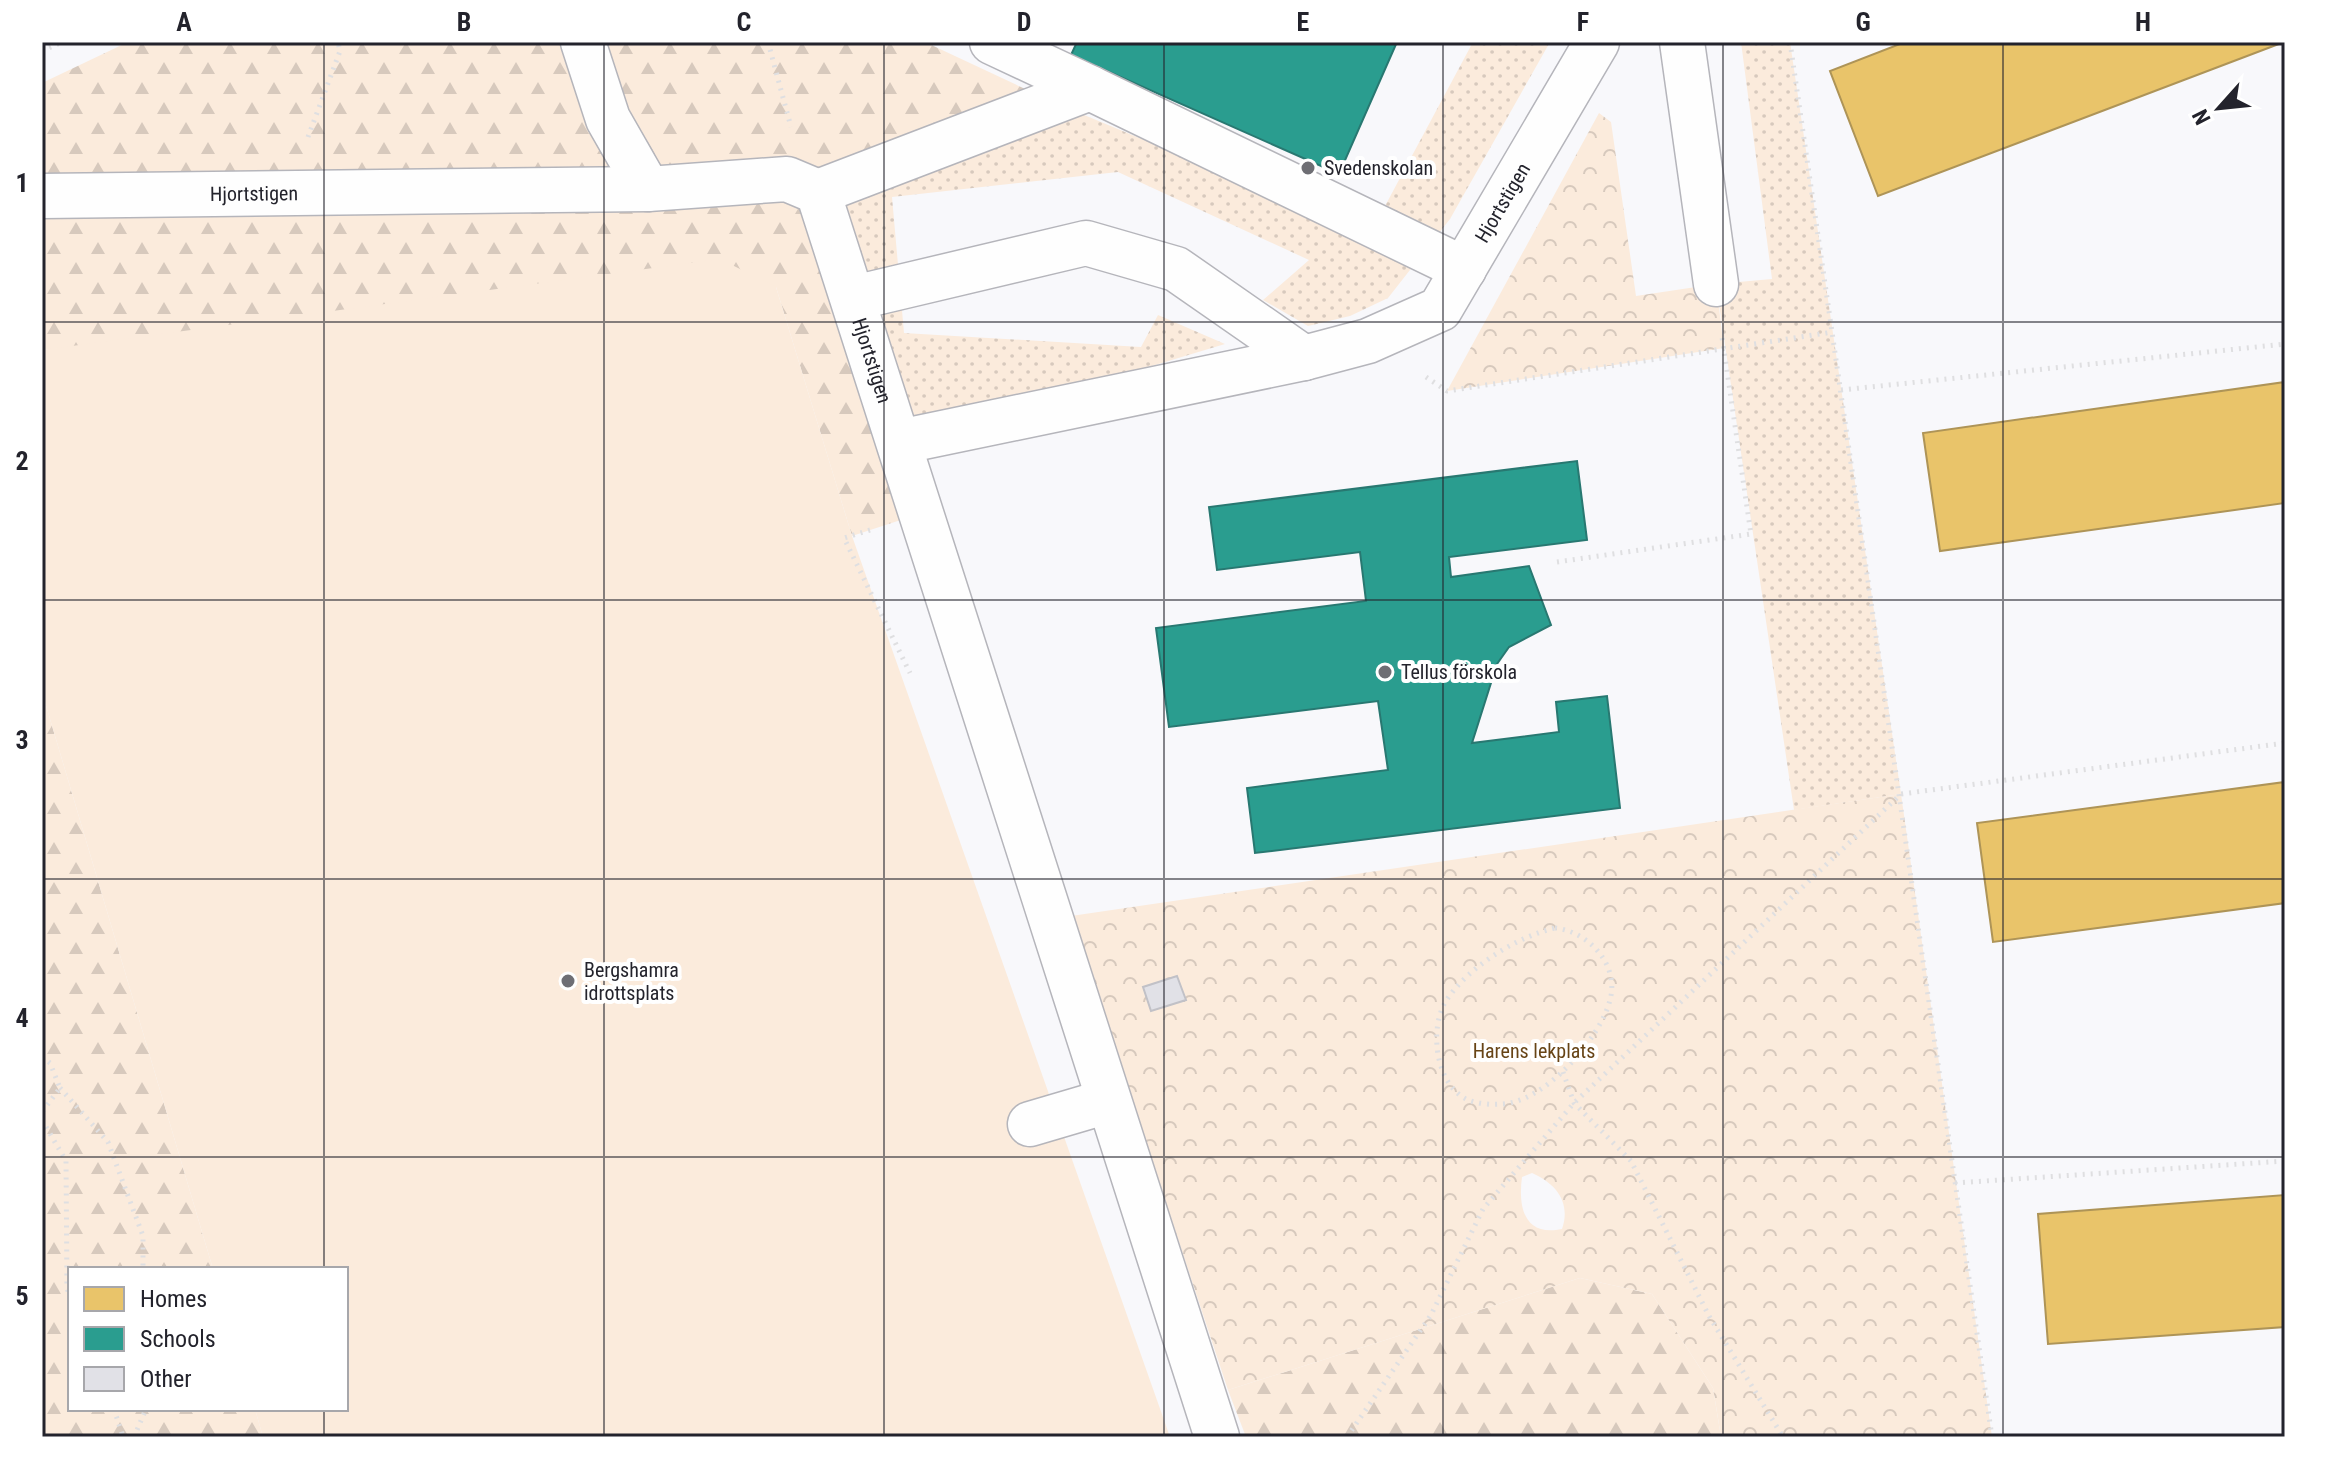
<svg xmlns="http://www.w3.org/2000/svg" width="2327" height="1479" viewBox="0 0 2327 1479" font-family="'Roboto Condensed',sans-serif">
  <defs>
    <pattern id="grass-dots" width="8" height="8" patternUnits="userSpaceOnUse" patternTransform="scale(2)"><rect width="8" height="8" fill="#fbebdc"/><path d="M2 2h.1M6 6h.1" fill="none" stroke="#d7c9bd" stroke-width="1.8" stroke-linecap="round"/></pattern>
    <pattern id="forest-firs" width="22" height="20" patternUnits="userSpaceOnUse" patternTransform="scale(2)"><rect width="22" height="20" fill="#fbebdc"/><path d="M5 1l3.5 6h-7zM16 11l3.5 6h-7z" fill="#d7c9bd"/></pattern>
    <pattern id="park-crowns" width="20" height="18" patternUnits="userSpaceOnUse" patternTransform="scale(2)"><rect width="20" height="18" fill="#fbebdc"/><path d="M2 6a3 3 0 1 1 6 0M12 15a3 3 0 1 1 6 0" fill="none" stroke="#d7c9bd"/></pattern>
  </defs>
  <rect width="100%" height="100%" fill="#f8f8fb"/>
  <!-- grass -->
  <path fill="url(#grass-dots)" d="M1473 42H1550L1450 219 1388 298 1350 316 1308 326 1263 300 1309 260 1118 172 892 197 904 333 1141 347 1158 315 1225 344 899 442 818 192 1053 102 1370 234Z
    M1741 42H1790L1901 794 1794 810 1716 284 1772 279Z"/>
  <!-- forest -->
  <path fill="url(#forest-firs)" d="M128 42H925L1053 102 818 192 919 514 852 536 776 287 42 350V83Z
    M42 692 213 1269H70V1409H255L263 1437H42Z
    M1580 1278 1652 1294 1713 1388 1721 1437H1246L1228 1390Z"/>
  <!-- park -->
  <path fill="url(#park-crowns)" fill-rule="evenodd" d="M1599 113 1611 122 1636 296 1716 284 1724 348 1447 391Z
    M1901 794 1992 1437H1721L1713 1388 1652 1294 1580 1278 1228 1390 1071 916ZM1532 1173C1557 1184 1571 1203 1562 1229 1524 1237 1518 1207 1522 1177Z"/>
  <!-- pitch -->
  <path fill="#fbebdc" d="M720 259 776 287 852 536 1170 1437H263L255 1409H346V1269H213L42 692V350Z"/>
  <!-- homes -->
  <path fill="#e9c46a" stroke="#ae9457" stroke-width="2" d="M1905 42H2284L1878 196 1830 71Z
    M2285 382V503L1940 551 1923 433Z
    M2285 782V903L1993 942 1977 823Z
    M2285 1195V1327L2048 1344 2038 1214Z"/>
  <!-- schools -->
  <path fill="#2a9d8f" stroke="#287871" stroke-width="2" d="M1077 42H1397L1339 174 1071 55Z
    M1577 461 1587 540 1449 557 1451 577 1529 566 1551 625 1509 647 1497 664 1472 743 1559 732 1556 702 1607 696 1620 808 1255 853 1247 788 1388 770 1378 701 1169 727 1156 628 1366 601 1360 552 1217 570 1209 507Z"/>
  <!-- building -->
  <path fill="#e1e1e7" stroke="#c1c1c7" stroke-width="2" d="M1177 976 1186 1000 1151 1011 1143 987Z"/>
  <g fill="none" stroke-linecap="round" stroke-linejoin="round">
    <defs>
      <g id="minor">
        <path d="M583 42 608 119 648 189"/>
        <path d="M1682 42 1716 284"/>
        <path d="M1090 88 1464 269"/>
        <path d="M818 192 1090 88 992 42"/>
        <path id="s1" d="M42 196 648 189 787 179 818 192 1217 1437"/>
        <path d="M854 298 1086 243 1176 269 1304 358"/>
        <path id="s2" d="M899 442 1304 358 1368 341 1440 309 1597 42"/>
        <path d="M1030 1124 1108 1101"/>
      </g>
    </defs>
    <!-- minor casing -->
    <use href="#minor" stroke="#b5b5bb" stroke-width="47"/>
    <!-- path -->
    <path stroke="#dfdfe1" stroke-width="5" stroke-dasharray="2 6" stroke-linecap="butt" d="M768 42 791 127
      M1790 42 1992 1437
      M42 51 62 42
      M308 137 340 51 338 42
      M1426 377 1447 391 1833 332
      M1841 390 2285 344
      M870 530 844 538 910 673
      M1557 562 1751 534 1722 337
      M1555 928C1587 931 1620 964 1610 1000 1600 1039 1545 1102 1502 1104 1491 1105 1477 1104 1466 1099 1435 1083 1429 1028 1446 1001 1468 967 1516 937 1555 928Z
      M42 1057 50 1063 60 1088 42 1112
      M1563 1072 1574 1103 1631 1161 1709 1316 1783 1437
      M60 1088 108 1142 143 1236V1269
      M42 1120 66 1161 67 1289 70 1295
      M1955 1183 2285 1161
      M114 1409 123 1437
      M134 1437 146 1409
      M1347 1437 1431 1315 1483 1209 1574 1103 1901 794 2285 743"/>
    <!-- minor -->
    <use href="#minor" stroke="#fefefe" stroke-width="44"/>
  </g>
  <!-- grid -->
  <path fill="none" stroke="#23232c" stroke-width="2" stroke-opacity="0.55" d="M324 42V1269M604 42V1437M884 42V1437M1164 42V1437M1443 42V1437M1723 42V1437M2003 42V1437M42 322H2285M42 600H2285M42 879H2285M42 1157H2285M324 1409V1437"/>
  <!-- markers -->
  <g fill="#6e6e74" stroke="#fff" stroke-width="3">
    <circle cx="1308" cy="168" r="8"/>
    <circle cx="1385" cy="672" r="8"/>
    <circle cx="568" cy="981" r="8"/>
  </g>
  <g text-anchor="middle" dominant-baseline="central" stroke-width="8" stroke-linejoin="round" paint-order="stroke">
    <!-- poi labels -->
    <g font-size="20" fill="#23232c" stroke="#fff" text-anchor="start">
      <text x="1324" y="168">Svedenskolan</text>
      <text x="1401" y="672">Tellus förskola</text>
      <text x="584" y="970">Bergshamra<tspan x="584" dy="23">idrottsplats</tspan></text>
    </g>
    <!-- street labels -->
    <g font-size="20" fill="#23232c" stroke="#fff">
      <text stroke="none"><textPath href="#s1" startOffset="212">Hjortstigen</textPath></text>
      <text stroke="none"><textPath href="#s2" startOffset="682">Hjortstigen</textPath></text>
      <text stroke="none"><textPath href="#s1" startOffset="956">Hjortstigen</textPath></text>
    </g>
    <!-- park labels -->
    <g font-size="20" fill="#674416" stroke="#fff">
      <text x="1534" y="1051">Harens lekplats</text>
    </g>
  </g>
  <!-- border -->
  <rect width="2327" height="1479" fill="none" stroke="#ffffff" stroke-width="88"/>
  <!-- legend -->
  <rect x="68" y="1267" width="280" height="144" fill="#ffffff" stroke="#a7a7ab" stroke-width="2"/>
  <rect x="84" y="1287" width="40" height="24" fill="#e9c46a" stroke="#a7a7ab" stroke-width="2"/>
  <text x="140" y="1307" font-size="24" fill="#23232c">Homes</text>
  <rect x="84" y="1327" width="40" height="24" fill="#2a9d8f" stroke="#a7a7ab" stroke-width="2"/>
  <text x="140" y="1347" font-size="24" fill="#23232c">Schools</text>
  <rect x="84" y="1367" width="40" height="24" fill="#e1e1e7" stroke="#a7a7ab" stroke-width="2"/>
  <text x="140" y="1387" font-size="24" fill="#23232c">Other</text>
  <!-- north arrow -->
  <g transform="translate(2219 108) rotate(243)" stroke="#ffffff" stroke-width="6" paint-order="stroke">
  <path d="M0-6L14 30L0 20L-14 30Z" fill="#23232c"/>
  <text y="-12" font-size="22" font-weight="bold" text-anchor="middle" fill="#23232c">N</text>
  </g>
  <rect x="44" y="44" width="2239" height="1391" fill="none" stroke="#23232c" stroke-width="3"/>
  <g font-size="26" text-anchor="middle" font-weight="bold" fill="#23232c">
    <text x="184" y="31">A</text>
    <text x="464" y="31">B</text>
    <text x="744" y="31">C</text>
    <text x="1024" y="31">D</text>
    <text x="1303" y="31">E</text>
    <text x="1583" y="31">F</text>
    <text x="1863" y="31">G</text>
    <text x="2143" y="31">H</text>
    <text x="22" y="192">1</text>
    <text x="22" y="470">2</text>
    <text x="22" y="749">3</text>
    <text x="22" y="1027">4</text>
    <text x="22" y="1305">5</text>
  </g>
</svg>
